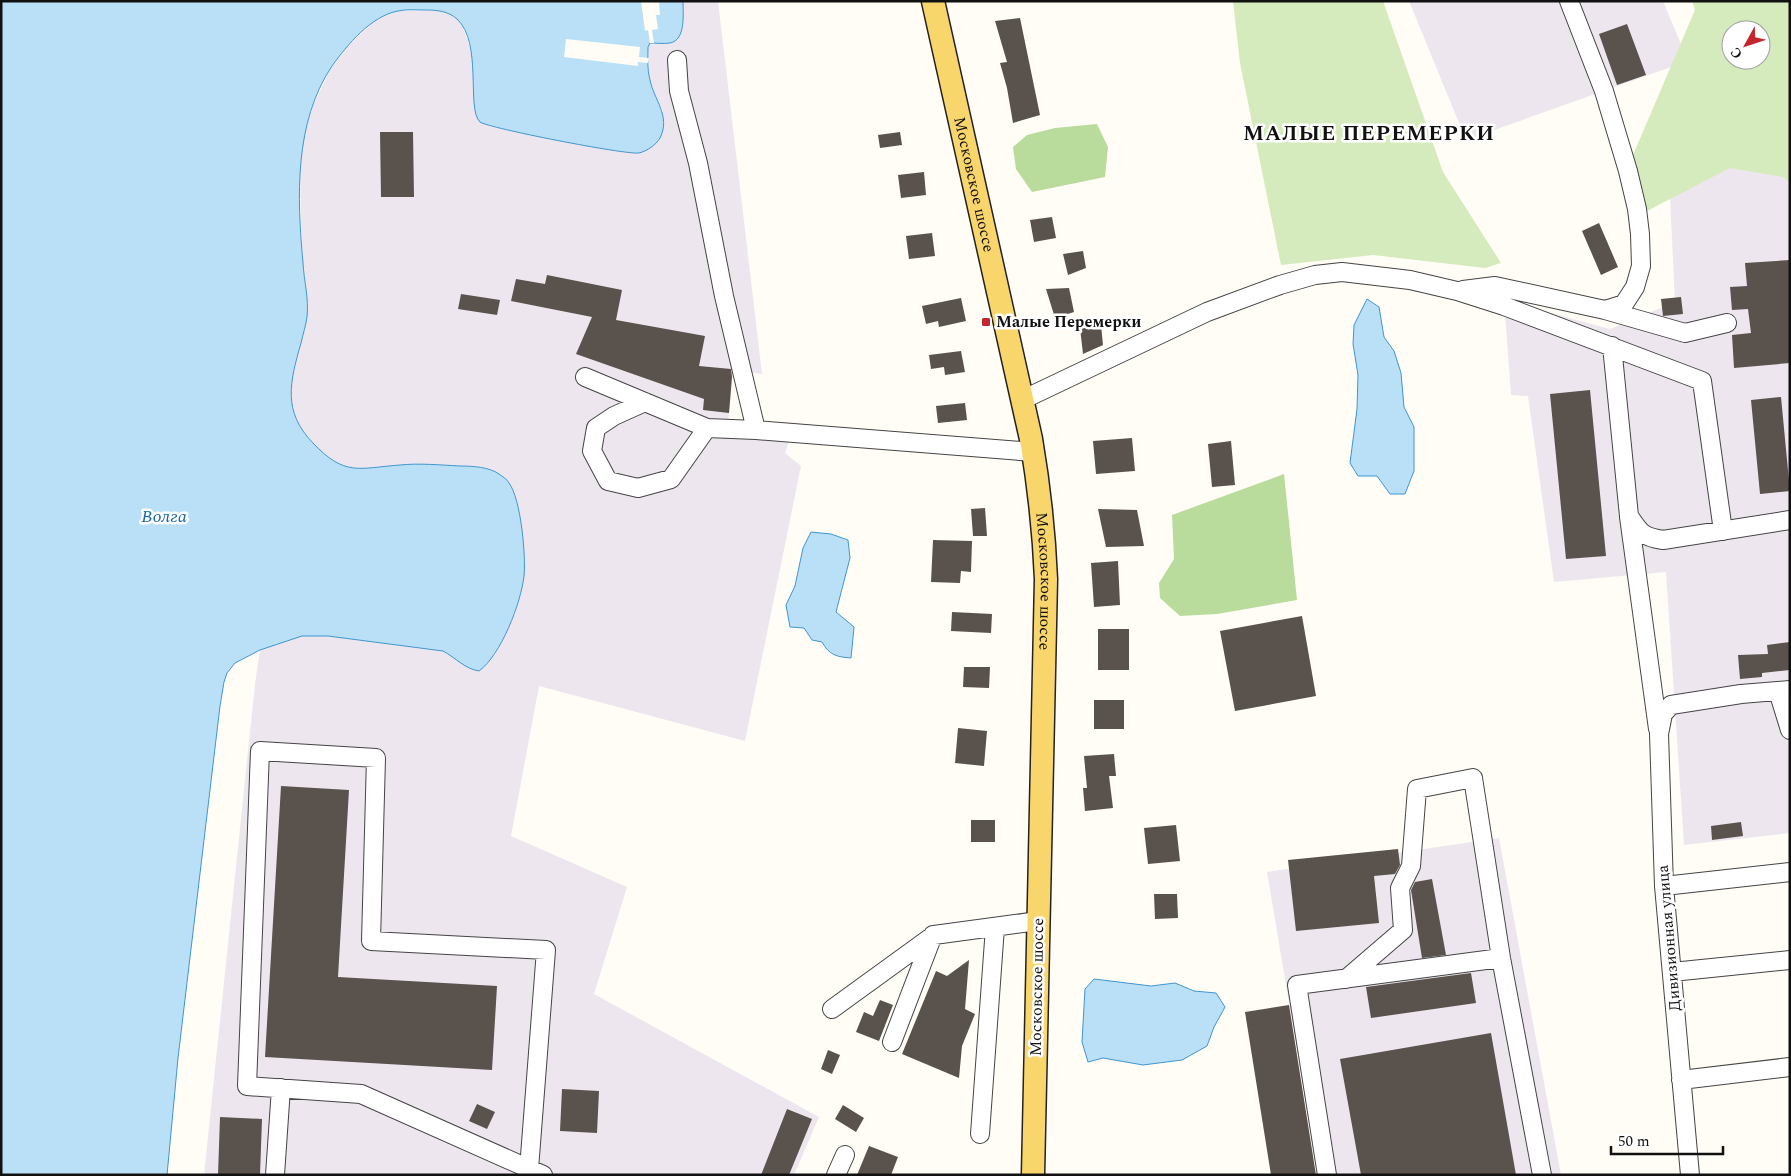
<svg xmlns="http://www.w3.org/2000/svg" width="1791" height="1176" viewBox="0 0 1791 1176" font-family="Spectral,serif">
  <rect width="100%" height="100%" fill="#fffdf5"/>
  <!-- industrial -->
  <path fill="#eee6ef" d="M683 1H718L762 374 733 370 727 436 789 441 785 453 801 466 745 741 539 686 511 836 627 887 594 994 819 1117 794 1175H204L255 684 260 650 302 636H328L443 651 454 657 462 663 495 655 516 611 525 562 515 496 509 483 482 468 465 466 400 465 371 469 347 467 335 462 321 451 298 426 292 404 291 384 307 318V294L303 264 301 222 300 167 304 134 314 103 330 70 344 50 360 34 376 20 397 11 439 10 455 16 462 25 468 41 473 61 474 102 489 126 604 149 638 153 663 111 657 100 649 78 648 47 650 43 658 44 683 19Z
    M1409 1H1663L1688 61 1466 140Z
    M1790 81V833L1684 845 1666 572 1554 582 1528 396 1511 395 1504 300 1610 329 1675 302 1668 154Z
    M1499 838 1561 1175H1318L1267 872Z"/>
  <!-- green -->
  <path fill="#d5ebbd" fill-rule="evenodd" d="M1233 1H1383L1443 172 1501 263 1485 268 1373 255 1281 265 1240 63Z
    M1692 1H1790V183L1783 177 1730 168 1647 211 1630 162 1695 10ZM1731 30H1761V60H1731Z"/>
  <!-- forest -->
  <path fill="#b9dc9c" d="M1097 124 1108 147 1105 177 1032 192 1016 169 1013 147 1027 135 1055 128Z
    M1284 474 1297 600 1217 614 1180 616 1160 598 1159 583 1174 559 1172 515Z"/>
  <!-- water -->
  <path fill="#b9e0f7" stroke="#3f96cf" d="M1 1H683C683 14 686 40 670 43 663 44 656 43 650 43L648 47C648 58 647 69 650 80 654 100 671 116 660 138 656 145 647 151 639 153 626 155 488 128 480 122 466 109 483 43 457 19 448 11 437 10 425 10 417 10 407 9 398 11 371 16 347 45 332 66 294 123 297 197 303 263 304 281 309 299 307 317 306 325 303 334 301 343 290 382 282 411 313 443 345 477 359 468 400 465 419 463 440 465 460 466 473 466 489 467 499 474 503 477 507 479 509 483 521 499 526 556 524 576 521 603 501 655 479 671 465 669 456 658 443 651L328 636H302L260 650 235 663 227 673 224 682 220 706 178 1058 167 1175H1Z
    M1367 299 1379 307 1384 337 1394 351 1401 373 1404 407 1414 427V471L1405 494H1390L1377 476H1358L1350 463 1357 409 1358 375 1353 344 1354 325Z
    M811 532 831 534 848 540 850 558 836 612 854 627 851 658C837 657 829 655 822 642L812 640 804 628 790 627 786 605 795 586 803 548Z
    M1094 979 1151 986 1175 983 1194 991 1216 993 1225 1007 1214 1027 1207 1046 1182 1060 1143 1065 1103 1058 1088 1062 1082 1042 1085 989Z"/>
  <!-- pier -->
  <path fill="#fffdf5" d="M641 1H659L660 15H656L658 29 652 30 654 43H650L648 30 645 31Z
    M566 39 640 47 639 57 649 58 648 63 638 62V66L564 57Z"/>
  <!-- building -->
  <path fill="#5a524d" d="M1020 18 1040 115 1013 123 1007 88 1000 63 1007 62 995 21Z
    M1627 24 1646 75 1617 85 1599 34Z
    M380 132H413L414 197H381Z
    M900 132 902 145 880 148 878 135Z
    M924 172 926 195 901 198 898 175Z
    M1052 217 1056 238 1034 242 1030 220Z
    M1599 223 1618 267 1601 275 1582 231Z
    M932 233 935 256 909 259 906 236Z
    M1083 251 1086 268 1068 275 1063 254Z
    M1790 260V363L1734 368 1732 335 1751 333 1748 309 1732 310 1730 287 1747 286 1745 263Z
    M547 275 622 290 616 320 705 336 699 366 731 369 732 377 729 413 703 410 704 399 576 354 592 317 511 301 516 279 545 284Z
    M1069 288 1074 312 1055 318 1046 289Z
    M461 294 500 300 497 315 458 309Z
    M1681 297 1683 314 1663 316 1661 299Z
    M961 298 966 321 939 327 938 321 926 324 922 306Z
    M1101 325 1103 345 1083 354 1080 328Z
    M961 351 965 372 945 375 944 367 931 369 929 355Z
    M1590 390 1606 556 1566 559 1550 394Z
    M1781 397 1790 491 1760 494 1751 400Z
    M965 403 967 420 938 423 936 406Z
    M1132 438 1135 471 1096 474 1093 441Z
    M1231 441 1235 485 1212 487 1208 444Z
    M985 508 987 536H973L971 509Z
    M1098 509 1137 510 1144 546 1106 547Z
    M933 540 972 541 971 572 961 571 960 583 931 582Z
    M1118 561 1120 605 1094 607 1091 563Z
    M952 612 992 614 991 633 951 631Z
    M1302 616 1316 696 1235 711 1220 631Z
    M1098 629H1129V670H1098Z
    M1790 642V670L1762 673V677L1740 679 1738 655 1768 654 1767 645Z
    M964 667H990L989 688 963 687Z
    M1094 700H1124V729H1094Z
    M958 728 987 731 984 766 955 763Z
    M1114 754 1116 776H1109L1113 808 1085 811 1083 788H1087L1084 756Z
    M281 786 349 790 338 977 497 986 492 1070 265 1057Z
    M971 820H995V842H971Z
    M1741 822 1743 836 1712 840 1711 826Z
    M1176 825 1180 861 1148 864 1144 828Z
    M1398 849 1400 865 1395 874 1374 876 1379 923 1296 931 1288 860Z
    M1432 879 1446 955 1422 958 1411 890 1415 882Z
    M1154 894H1177L1178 918 1155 919Z
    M969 960 965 1009 975 1014 962 1046 959 1078 902 1054 936 971 947 976Z
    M1471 973 1476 1003 1371 1018 1366 987Z
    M880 1000 893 1005 879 1041 856 1032 864 1012 873 1016Z
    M1289 1005 1316 1175H1271L1245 1012Z
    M1491 1033 1516 1175H1361L1340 1059Z
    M828 1050 840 1055 832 1074 821 1069Z
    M562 1089 599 1091 597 1133 560 1131Z
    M477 1104 495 1112 487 1129 469 1121Z
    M843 1105 864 1118 856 1132 835 1119Z
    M787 1109 812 1119 789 1175H761Z
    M220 1117 262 1119 260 1175H218Z
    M869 1146 898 1157 891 1175H857Z"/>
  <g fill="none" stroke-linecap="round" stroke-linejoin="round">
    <defs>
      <path id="minor" d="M677 60 679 91 698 163 724 296 756 430
        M1463 290 1495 286 1605 310 1624 304 1635 287 1641 266 1640 234 1637 209 1628 171 1604 91 1569 1
        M1605 310 1685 333 1727 323
        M1612 346 1629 516C1640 533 1643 537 1663 540L1790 520
        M585 377 707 428 756 430 1033 452
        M1022 400 1207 312 1280 285 1315 275 1342 272 1410 280 1457 291 1504 306 1702 381 1723 531
        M645 402 614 416 596 428 592 451 608 481 638 488 671 479 707 428
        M1629 517 1658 729
        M1778 691 1790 730
        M1664 886 1790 872
        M1672 972 1790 960
        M1346 979 1403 930 1400 888 1411 866 1417 789 1473 778 1501 958 1542 1175
        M832 1009 934 935 1038 921
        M892 1042 933 935
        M1681 1080 1790 1067
        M980 1134 995 927
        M529 1169 546 950 371 941 376 758 260 751 247 1086 361 1094 543 1175
        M275 1175 281 1088
        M836 1175 845 1155
        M1327 1175 1297 985 1501 958
        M1690 1175 1664 886 1659 734 1663 714 1671 705 1741 694 1790 690"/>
      <g id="major">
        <path id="s1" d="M933 1 1031 439C1039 486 1044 532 1046 579L1033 1175"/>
      </g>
    </defs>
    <!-- minor casing -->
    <use href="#minor" stroke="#444" stroke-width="20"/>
    <!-- major casing -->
    <use href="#major" stroke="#222" stroke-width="25"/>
    <!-- minor -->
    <use href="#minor" stroke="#fff" stroke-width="18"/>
    <!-- major -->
    <use href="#major" stroke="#f9d66b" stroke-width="22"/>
  </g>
  <!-- markers -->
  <rect fill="#c4262e" stroke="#fff" stroke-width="2" x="981" y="317" width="10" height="10" rx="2.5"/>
  <g text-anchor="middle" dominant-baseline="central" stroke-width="5" stroke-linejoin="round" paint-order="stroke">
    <!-- street labels -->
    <g font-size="16" fill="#111" stroke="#fff">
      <text stroke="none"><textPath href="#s1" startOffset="188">Московское шоссе</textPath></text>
      <text stroke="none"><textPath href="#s1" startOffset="592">Московское шоссе</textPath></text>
      <text transform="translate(1669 938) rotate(-95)">Дивизионная улица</text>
      <text transform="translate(1037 987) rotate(-89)">Московское шоссе</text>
    </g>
    <!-- poi labels -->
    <g font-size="16" font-weight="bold" fill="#111" stroke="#fff" text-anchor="start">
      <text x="996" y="322">Малые Перемерки</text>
    </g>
    <!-- water labels -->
    <g font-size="18" font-style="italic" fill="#1768a6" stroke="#fff">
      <text x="164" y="516">Волга</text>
    </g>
    <!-- district labels -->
    <g font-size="21" font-weight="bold" letter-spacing="1" fill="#111" stroke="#fff">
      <text x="1369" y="134">МАЛЫЕ ПЕРЕМЕРКИ</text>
    </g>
  </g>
  <!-- border -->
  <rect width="1791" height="1176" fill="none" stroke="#111111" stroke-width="5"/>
  <!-- north arrow -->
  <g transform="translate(1746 45) rotate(230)"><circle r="24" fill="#ffffff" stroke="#a0a0a0"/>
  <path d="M0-4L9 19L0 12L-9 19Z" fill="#c4262e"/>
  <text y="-8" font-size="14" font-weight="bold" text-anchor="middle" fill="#111111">С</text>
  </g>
  <!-- scale -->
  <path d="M1611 1146v8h112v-8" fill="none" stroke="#111111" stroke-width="2.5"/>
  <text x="1618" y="1146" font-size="15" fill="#111111" stroke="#ffffff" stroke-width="4" paint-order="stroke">50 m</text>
</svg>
